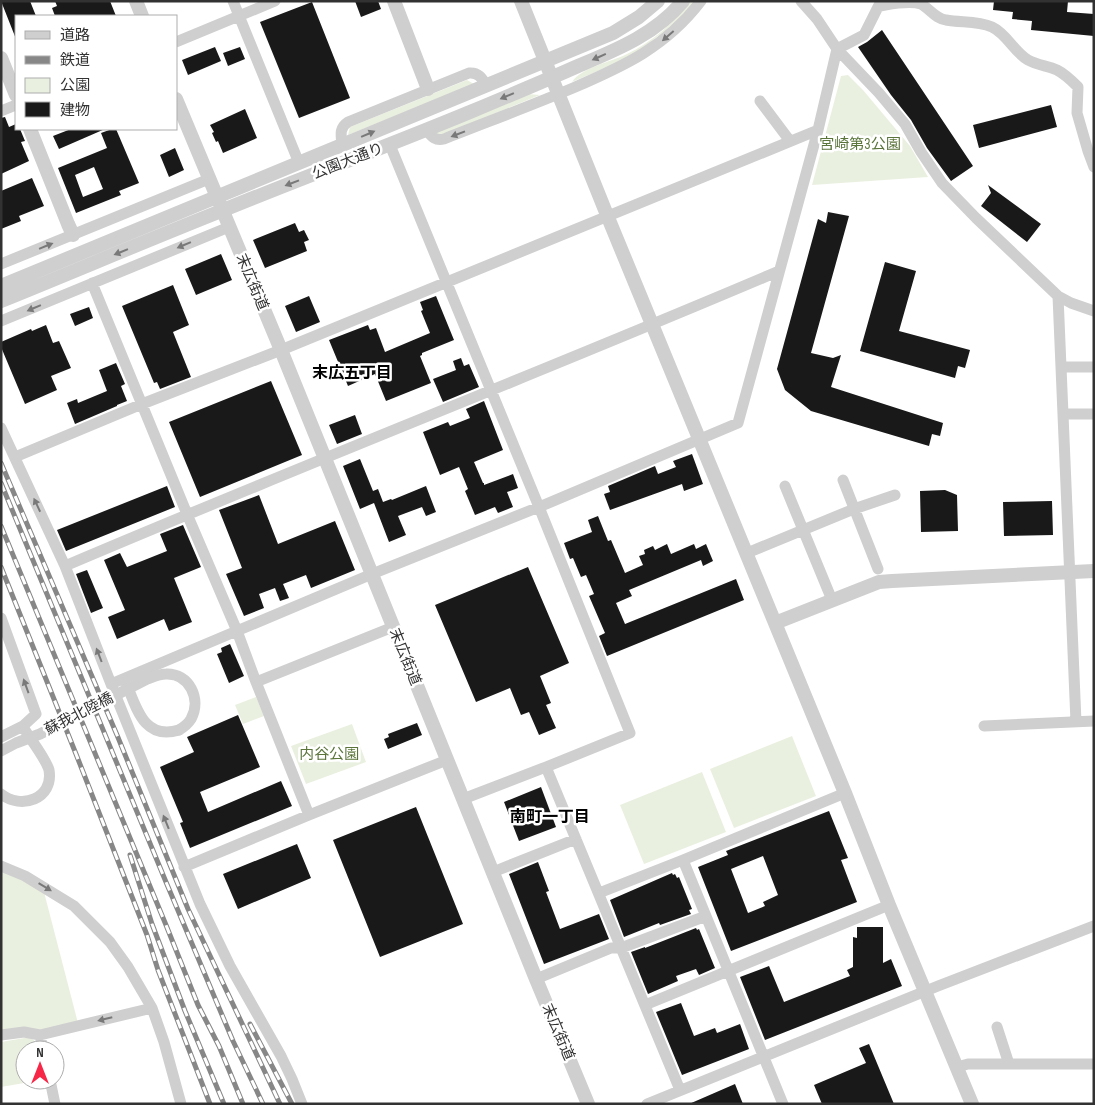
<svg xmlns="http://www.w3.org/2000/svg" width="1095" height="1105" viewBox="0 0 1095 1105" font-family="'Sofia Sans Condensed','Noto Sans JP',sans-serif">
  <rect width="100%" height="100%" fill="#fff"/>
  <!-- green -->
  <path fill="#eaf0e0" d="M690 1H696L682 18 629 58 572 82C582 67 611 62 627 54 652 42 674 23 690 1Z
    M848 75 863 90 910 146 928 177 812 185 841 76Z
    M467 80 474 84 348 135 350 127Z
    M528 94 540 95 440 136 434 133Z
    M256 697 264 716 243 724 235 705Z
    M352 724 366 762 306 784 291 746Z
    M792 736 816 796 734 828 710 769Z
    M702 772 726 832 644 864 620 805Z
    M1 868 44 892 78 1023 49 1029 1 1033Z
    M30 1037 37 1043 39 1050H25V1080H42L1 1087V1042Z"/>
  <!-- building -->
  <path fill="#191919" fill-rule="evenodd" d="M1 1H30L36 16H16V39Z
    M55 1H110L116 16H55L52 8 57 6Z
    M355 1H378L381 9 361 17Z
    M994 1H1068L1067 12 1094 14V36L1031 30 1032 21 1012 19 1013 12 993 10Z
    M312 2 350 98 299 118 260 22Z
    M882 30 973 166 951 181 927 148 911 120 891 95 858 47 867 42Z
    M215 47 221 61 188 75 182 60Z
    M240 47 245 59 228 66 223 53Z
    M1051 105 1057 127 979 148 973 125Z
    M245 109 257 138 223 153 218 141 216 142 212 133 214 132 210 125Z
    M5 117 9 127 16 124V129H20L25 141 21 142 29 161 1 174V118Z
    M71 129H105L59 149 53 136Z
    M112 129H116L139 183 119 191 121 195 76 213 58 168 107 148 101 133ZM94 167 103 189 83 197 75 175Z
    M175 148 184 170 169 177 160 155Z
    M32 178 44 206 19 216 21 221 1 229V191Z
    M988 185 1041 224 1027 242 981 206 991 193Z
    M828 212 849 216 811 353 833 358 841 355 831 387 943 423 940 436 932 434 929 446 811 411 785 390 777 369 818 219 826 223Z
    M295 223 299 232 304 230 309 240 304 242 307 251 265 268 253 240Z
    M221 254 232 280 196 295 185 269Z
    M885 262 916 271 899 331 970 350 965 368 958 366 955 378 860 351Z
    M173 285 189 325 173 332 191 377 160 389 157 382 154 383 122 306Z
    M309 296 320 322 296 332 285 306Z
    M436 296 454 340 422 353V355L420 356 431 383 386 401 375 374 348 386 329 340 368 325 370 330 376 328 385 352 430 333 421 311 423 310 420 302Z
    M89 307 93 318 75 326 70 314Z
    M46 325 53 343 59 341 71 368 51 376 57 390 25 404 1 347V342L31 329 32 331Z
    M461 358 464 366 469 364 479 387 443 402 433 379 456 370 453 361Z
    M116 363 125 384 121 386 127 401 117 405V406L75 424 67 403 77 399 78 403 107 391 99 370Z
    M271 381 302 455 200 497 169 422Z
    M484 401 503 450 474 462 483 483H484V485L513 474 518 488 507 492 513 507 498 513 495 507 475 515 465 491 468 489 459 467 440 475 423 432 448 422 450 426 470 418 466 409Z
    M355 415 362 434 337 444 329 425Z
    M692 454 703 484 684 491 682 484 610 510 604 494 610 492 608 486 655 466 658 474 676 467 673 461Z
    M360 459 373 491 378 489 383 502 391 499 392 500 426 486 436 512 426 516 422 507 398 516 406 535 389 542 374 503 360 509 343 466Z
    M167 486 175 507 66 551 57 530Z
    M945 490 957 495 958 531 921 532 920 491Z
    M259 495 278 544 335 521 355 570 311 588 306 575 283 584 289 598 280 601 275 588 259 594 264 608 244 616 226 574 242 568 219 510Z
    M1052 501 1053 535 1004 536 1003 502Z
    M598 516 608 541 611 540 625 573 643 565 639 556 645 554 644 550 653 546 655 550 667 544 671 554 694 544 696 549 706 544 713 561 703 566 701 560 629 590 632 596 616 603 625 624 736 579 744 600 607 656 599 636 605 633 589 596 594 594 586 575 581 577 573 558 570 559 564 543 592 532 588 520Z
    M183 525 201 567 174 578 192 622 169 631 164 619 117 639 108 617 125 610 104 560 120 553 127 567 167 551 160 534Z
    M528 567 569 663 540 676 551 703 546 705 556 728 539 735 529 712 521 715 510 688 476 702 435 605Z
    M87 570 103 608 91 613 76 574Z
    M230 644 244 676 229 683 217 654 222 652 221 648Z
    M238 715 260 767 200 792 208 812 281 781 292 806 190 848 180 823 183 822 160 767 194 752 187 737Z
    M417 723 422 735 388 749 384 739 389 737 388 734Z
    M541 787 556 827 519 841 504 802Z
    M416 807 463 924 380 957 333 840Z
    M829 811 848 858 841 860 857 902 731 951 698 867 728 855 726 851ZM763 856 778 895 763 902 765 906 748 913 731 869Z
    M297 844 311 878 238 909 223 874Z
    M538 862 549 891 546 892 560 929 599 914 609 939 544 964 509 874Z
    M672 873 673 875 675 874 677 878 679 877 692 909 689 910 691 914 660 925 659 923 624 937 610 900Z
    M857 927H883V963L891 959 902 986 765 1040 740 977 769 966 784 1002 850 976 847 970 853 967V937L857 938Z
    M696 928 697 930 699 929 715 968 699 975 696 969 676 976 678 981 648 994 631 952 645 947V948Z
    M681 1003 694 1036 715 1028 717 1033 740 1024 749 1049 682 1075 656 1012Z
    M869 1044 894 1104H822L814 1085 866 1063 859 1048Z
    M735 1084 743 1104H689Z"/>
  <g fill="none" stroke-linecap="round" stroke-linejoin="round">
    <!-- minor -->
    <path stroke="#cfcfcf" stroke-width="11" d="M233 1 299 163
      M801 1 817 19 837 49 879 93 905 124 921 152 942 183 976 218 1058 296 1071 303 1094 311
      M879 6C892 4 909 0 921 4 930 9 936 19 946 20 961 23 977 20 992 27 1007 34 1014 52 1028 60 1037 65 1048 66 1057 70 1065 74 1072 81 1078 87L1077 113 1088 151 1094 167
      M176 42 275 1
      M760 101 790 141
      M1 111 16 105
      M426 130C432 137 435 141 444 139 487 122 530 106 573 88 624 66 666 47 701 1
      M342 145C341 135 339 128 348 122L469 73C478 72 482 78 486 85
      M390 145 539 507 630 733 546 767 463 799
      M1 264 209 179
      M92 283 187 514 237 631 256 682 309 815
      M1058 296 1076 722
      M1 321 229 227
      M1061 367H1094
      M1063 414H1094
      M1 428 65 566 111 684 200 904 230 966 281 1056 292 1079 302 1104
      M15 457 142 404 281 350 818 130
      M843 480 878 569
      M785 486 832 600
      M747 553 854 509 895 495
      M65 566C302 465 542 372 779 271
      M1 618 36 714 23 726 1 737
      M125 680C136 706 143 741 179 730
      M256 682 393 627
      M111 684 372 574 539 507 738 423 818 130 837 49 864 35 881 1
      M984 726 1094 721
      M546 767 680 1090
      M1 794C21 810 54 799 49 770 46 759 31 740 25 730
      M683 860 783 1104
      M1 866 25 876 74 906 110 942 128 967 152 1008 164 1042 181 1104
      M184 867 309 815 447 760
      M493 872 576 839
      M599 893 683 860 845 793
      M536 979 611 948H621L706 916
      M645 1005 889 905
      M997 1027 1009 1064
      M1 1035 24 1032 40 1035 152 1008
      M40 1035 43 1050
      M957 1067 968 1064H1094
      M50 1080 55 1104
      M647 1104 938 986 1094 926"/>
    <!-- tertiary -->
    <path stroke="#cfcfcf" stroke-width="14" d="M136 1 142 16
      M394 1 428 89
      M521 1 607 215 845 793 889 905 972 1104
      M1 58 16 95
      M176 99 281 350 536 979 588 1104
      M30 129 68 224 73 235
      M1 286 613 33 639 17 658 1
      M1 301C75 271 148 240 221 211 304 177 388 146 470 112 506 97 542 82 578 66 616 50 656 34 683 1
      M775 623 879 582 892 581 1094 571"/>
    <defs>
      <path id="rail" d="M1 463 117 735 188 909 280 1104
        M1 483 166 882 233 1041 263 1104
        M1 526 166 925 198 1005 219 1046 243 1104
        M1 567 76 754 147 935 158 970 210 1104
        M130 855 152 924 185 1011 224 1104
        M250 1024 292 1104"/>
    </defs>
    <!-- rail casing -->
    <use href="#rail" stroke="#878787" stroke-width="5"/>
    <!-- rail -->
    <use href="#rail" stroke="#fff" stroke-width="3" stroke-dasharray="9" stroke-linecap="butt"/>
    <!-- minor-bridge -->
    <path stroke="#cfcfcf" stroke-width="11" d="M1 751 16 743 40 734 147 679C153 677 159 674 166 674 189 673 202 699 191 719 188 724 184 727 179 730"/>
  </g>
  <!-- one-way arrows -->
  <defs><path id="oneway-solid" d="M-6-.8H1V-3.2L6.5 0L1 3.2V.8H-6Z" transform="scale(1.25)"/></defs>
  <g fill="#797979">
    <use href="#oneway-solid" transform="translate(668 36) rotate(139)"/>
    <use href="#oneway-solid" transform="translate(599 57) rotate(156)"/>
    <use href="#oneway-solid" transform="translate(507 96) rotate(157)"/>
    <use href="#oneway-solid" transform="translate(368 134) rotate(-23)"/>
    <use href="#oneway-solid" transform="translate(458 134) rotate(159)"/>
    <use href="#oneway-solid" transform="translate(292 183) rotate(159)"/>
    <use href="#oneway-solid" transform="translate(184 245) rotate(157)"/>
    <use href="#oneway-solid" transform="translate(46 246) rotate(-22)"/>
    <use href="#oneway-solid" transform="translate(121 252) rotate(158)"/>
    <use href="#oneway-solid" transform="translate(34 308) rotate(157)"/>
    <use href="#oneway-solid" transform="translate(37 505) rotate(-115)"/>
    <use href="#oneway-solid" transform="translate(99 655) rotate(-111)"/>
    <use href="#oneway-solid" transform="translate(26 686) rotate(-110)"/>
    <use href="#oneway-solid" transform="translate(166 822) rotate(-112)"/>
    <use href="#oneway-solid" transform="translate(45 887) rotate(31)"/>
    <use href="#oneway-solid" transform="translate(105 1019) rotate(166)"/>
  </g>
  <g text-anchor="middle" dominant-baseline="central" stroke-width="5" stroke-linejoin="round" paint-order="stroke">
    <!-- park labels -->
    <g font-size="15" fill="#5a743a" stroke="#fff">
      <text x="860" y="144">宮崎第3公園</text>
      <text x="329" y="754">内谷公園</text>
    </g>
    <!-- street labels -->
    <g font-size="15" fill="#323232" stroke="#fff">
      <text transform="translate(348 161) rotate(-21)">公園大通り</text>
      <text transform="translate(252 282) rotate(67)">末広街道</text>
      <text transform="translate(405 657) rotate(68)">末広街道</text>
      <text transform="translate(79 714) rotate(-27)">蘇我北陸橋</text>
      <text transform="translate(558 1032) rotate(67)">末広街道</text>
    </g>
    <!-- neighbourhood labels -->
    <g font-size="16" font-weight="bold" fill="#000" stroke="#fff">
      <text x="352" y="373">末広五丁目</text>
      <text x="550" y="817">南町一丁目</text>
    </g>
  </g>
  <!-- border -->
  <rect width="1095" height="1105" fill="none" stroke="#323232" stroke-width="5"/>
  <!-- legend -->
  <rect x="15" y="15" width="162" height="115" fill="#ffffff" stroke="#adadad"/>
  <rect x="25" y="31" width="25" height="8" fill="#cfcfcf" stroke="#adadad"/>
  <text x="60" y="40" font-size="15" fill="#323232">道路</text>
  <rect x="25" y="56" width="25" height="8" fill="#878787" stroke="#adadad"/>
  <text x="60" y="65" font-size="15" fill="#323232">鉄道</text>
  <rect x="25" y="78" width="25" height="15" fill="#eaf0e0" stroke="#adadad"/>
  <text x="60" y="90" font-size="15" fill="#323232">公園</text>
  <rect x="25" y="102" width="25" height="15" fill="#191919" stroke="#adadad"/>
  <text x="60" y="115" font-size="15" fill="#323232">建物</text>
  <!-- north arrow -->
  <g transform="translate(40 1065)"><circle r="24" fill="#ffffff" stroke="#adadad"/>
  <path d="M0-4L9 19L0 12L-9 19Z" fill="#f62747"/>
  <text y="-8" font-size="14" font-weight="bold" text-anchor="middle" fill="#323232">N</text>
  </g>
</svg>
